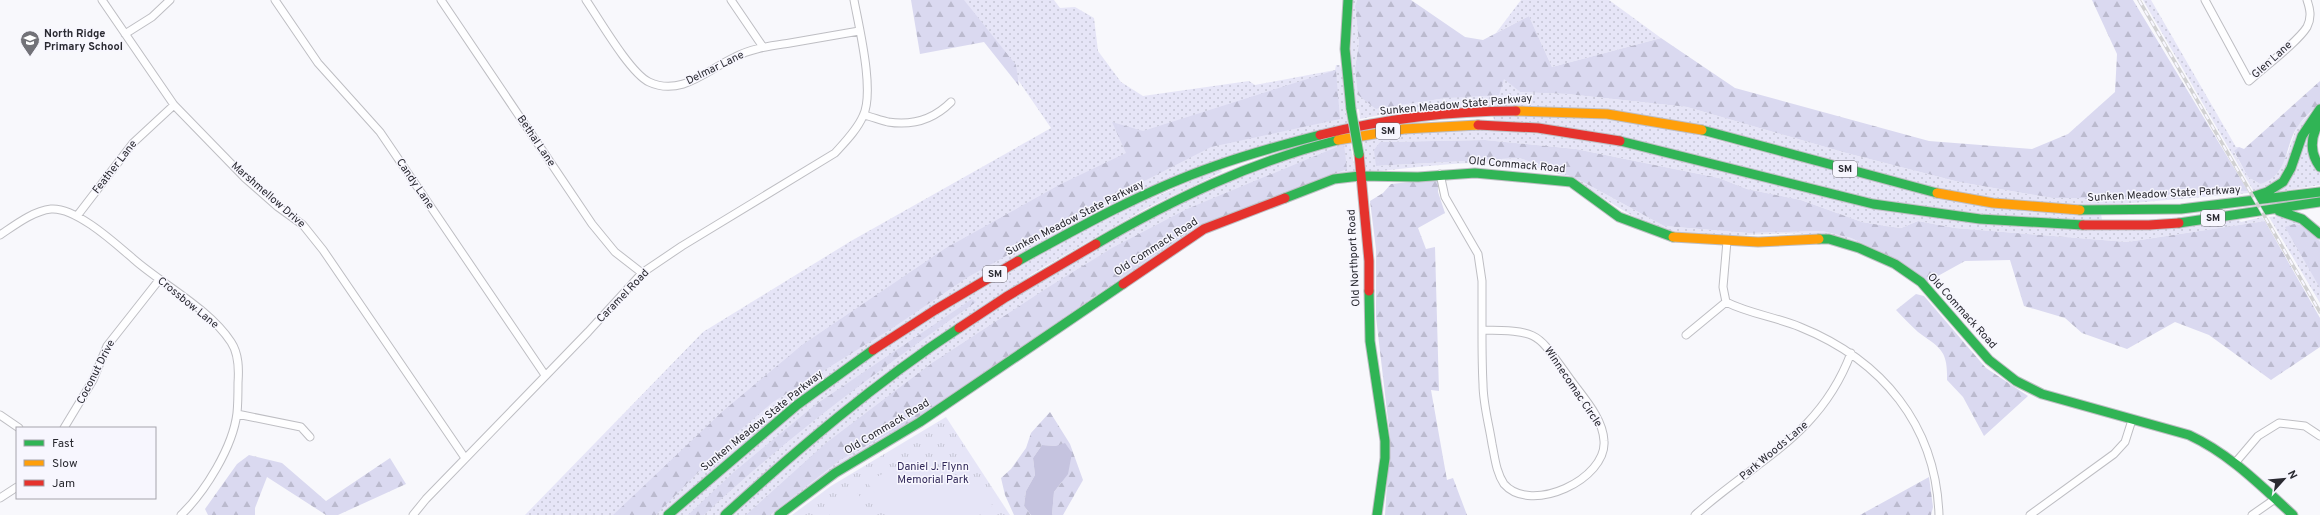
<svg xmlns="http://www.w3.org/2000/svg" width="2320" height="515" viewBox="0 0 2320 515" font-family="Overpass,sans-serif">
  <defs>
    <pattern id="grass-dots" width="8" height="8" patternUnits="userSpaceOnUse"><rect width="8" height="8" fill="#e6e5f7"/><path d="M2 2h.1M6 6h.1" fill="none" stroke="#c5c5d4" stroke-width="1.8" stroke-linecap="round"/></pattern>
    <pattern id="forest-firs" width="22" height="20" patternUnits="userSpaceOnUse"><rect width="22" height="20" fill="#dad9f0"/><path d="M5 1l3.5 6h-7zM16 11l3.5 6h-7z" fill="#bbbace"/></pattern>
    <pattern id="park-tufts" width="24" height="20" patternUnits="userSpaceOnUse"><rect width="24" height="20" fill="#e6e5f7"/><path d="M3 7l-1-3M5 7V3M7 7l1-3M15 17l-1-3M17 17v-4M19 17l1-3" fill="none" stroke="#c5c5d4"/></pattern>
  </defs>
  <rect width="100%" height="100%" fill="#f8f8fc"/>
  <!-- grass -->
  <path fill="url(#grass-dots)" d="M963 0H1054L1060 8 1075 7 1094 18 1098 51 1121 82 1143 96 1249 81 1255 85 1335 70 1336 65H1340L1343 76 1347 108 1345 109 1348 124 1248 150 909 320 663 515H525L703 332 851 241 1051 128Z
    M1353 0H1357L1355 6 1359 43 1355 68 1376 109 1446 98 1504 78 1520 92 1567 94 1687 107 1846 153 1959 182 2052 198H2130L2208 192 2248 191 2249 193 2098 206 2040 205 1970 195 1595 109 1386 117 1385 114 1360 119 1359 109H1356L1350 67Z
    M1521 0H1609L1661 38 1552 67 1529 16 1496 33Z
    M2143 0H2151L2236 147H2239L2234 152 2248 177 2260 184 2279 171 2288 152 2297 126 2320 103 2287 175 2254 192Z
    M1493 115 1578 116 1670 128 1853 175 2101 214 2102 220 2017 218 1909 205 1494 120Z
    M2312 127 2320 171V185L2277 192Z
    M1462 128 1593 138 1667 155 2005 225 2239 220 2241 222 2262 217 2265 221 2127 242 1955 228 1918 221 1901 228 1886 226 1862 222 1801 200 1747 189 1719 178 1576 149 1485 140 1380 142 1376 166 1519 158 1559 171 1585 183 1664 226 1748 233 1822 231 1851 238 1889 256C1867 248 1842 237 1819 235 1771 230 1720 241 1672 231 1632 222 1601 193 1564 176 1509 152 1428 167 1370 172L1366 170 1363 138Z
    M1350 141 1355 171 1208 224 971 384 813 485 774 515H732L807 446 906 368 1013 296 1199 191 1278 160Z
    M1220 168 1222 172 1147 208 1032 274 719 515H674L802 407 899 337 1086 228Z
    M2277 216H2290L2320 238V303L2269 217Z"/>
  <!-- forest -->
  <path fill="url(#forest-firs)" d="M911 0H964L1016 65 1019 86 984 42 920 54Z
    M1357 0H1411L1465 37 1483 40 1529 16 1552 67 1661 38 1735 88 1929 141 2032 149 2068 134 2115 92 2117 54 2092 0H2133L2248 191 2208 192 2130 198H2052L1959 182 1846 153 1687 107 1567 94 1520 92 1504 79 1499 95 1446 98 1376 109 1358 95 1355 68 1359 43 1355 6Z
    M1336 70 1340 119 1211 147 1113 197 968 277 894 327 773 402 740 430 656 515H613L723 411 802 345 946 248 1061 184 1126 153 1112 122 1143 131Z
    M2320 81V103C2313 110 2304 117 2298 126 2284 145 2290 175 2260 184L2248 177 2234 151 2239 147 2244 149Z
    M1485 140 1576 149 1719 178 1747 189 1801 200 1862 222 1886 226 1901 228 1918 221 1955 228 2127 242 2265 221 2320 318V347L2271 380 2209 335 2175 322 2127 349 2082 333 2065 318 2024 306 2010 260 1965 261 1927 282 1889 256 1851 238 1822 231 1748 233 1664 226 1585 183 1559 171 1519 158 1376 166 1374 150 1380 142Z
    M1344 144 1347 169 1194 228 916 419 840 460 770 515H746L826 443 932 363 1047 288 1112 248 1187 209Z
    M1438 179V192L1445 213 1418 228 1426 249 1435 247 1439 391 1431 390 1447 480 1453 478 1467 515H1385L1390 437 1376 317V249L1370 201 1383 193 1391 184Z
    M2294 224 2305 226 2320 242V288L2285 227Z
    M1916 294 1924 296 1986 368 2028 396 1984 436 1963 397 1947 380C1948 350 1940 348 1918 332 1910 325 1903 317 1896 310Z
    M972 299 976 302C881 368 788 436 704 515H688L735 471 815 405Z
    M1050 412 1070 444 1083 480 1063 515H1052L1054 492 1062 482 1056 446 1042 445 1033 458 1035 475 1026 491 1024 506 1031 515H1014L1005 495 1001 478 1011 469 1026 448 1031 433Z
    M249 455 282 463 326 501 390 458 406 484 338 515H326L267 477 255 508V515H208L205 509 237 464Z
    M1929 477 1933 507 1931 515H1860Z"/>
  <!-- park -->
  <path fill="url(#park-tufts)" d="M946 417 1010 515H792L831 486Z"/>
  <!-- garden -->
  <path fill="#e6e5f7" d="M917 466C952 468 971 480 993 506L979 515H890L867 482C884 472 898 468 917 466Z
    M855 489 872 515H829L842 499Z"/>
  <!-- water -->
  <path fill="#c5c3df" d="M1065 443 1072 453 1068 474 1054 492 1052 515H1031L1024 506 1026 491 1035 475 1033 458 1042 445 1056 446Z"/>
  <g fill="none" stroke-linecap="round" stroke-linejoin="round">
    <defs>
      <path id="street" d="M102 0 174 105 245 178 278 207 303 225 323 250 465 458
        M275 0 318 63 380 132 545 375
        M441 0 592 224 615 252 642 273
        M586 0C599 19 630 73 649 82 681 97 707 70 735 57 752 48 771 46 790 43 813 39 836 35 859 31
        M731 0 763 47
        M2205 0 2249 81C2264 67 2297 43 2307 27 2312 17 2310 9 2307 0
        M125 34 152 17 170 0
        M864 115C872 117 880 120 888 122 913 126 934 119 951 102
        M1440 174 1445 197 1478 254 1482 281V330
        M77 216 133 143 174 105
        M0 235C15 225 33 211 51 209 77 207 118 246 137 262 167 287 210 310 231 342 239 354 239 369 238 383 238 393 238 403 237 413 233 447 205 492 181 515
        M1727 241 1723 287 1726 302C1750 314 1776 317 1800 327 1882 360 1936 425 1939 515
        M1482 330C1541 331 1536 332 1570 379 1583 397 1603 418 1604 441 1607 479 1531 515 1504 484 1496 472 1495 458 1492 444 1489 424 1483 404 1483 384 1482 366 1482 348 1482 330Z
        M1686 335 1726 302
        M237 414 301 427 310 437
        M0 415 19 428
        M64 428 93 380 107 346 159 280
        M2235 463 2258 436 2279 423 2305 426 2320 436
        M0 498 17 487
        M413 515 426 499 588 332 642 273 682 246 835 153C845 142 857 130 863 116 875 92 859 27 854 0
        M1695 515C1756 460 1820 436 1851 353
        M2030 515 2114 454 2125 442 2132 420
        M2252 515 2275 499"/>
      <path id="fast" d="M1348 0 1345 49 1351 109
        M2320 121C2310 137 2309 152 2320 167
        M1702 130 1937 193
        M1620 141 1873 204 1980 219 2083 225
        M2255 196 2267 192 2283 182 2291 168 2302 136 2320 109
        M1285 198 1334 179 1360 176 1418 177 1475 173 1571 182 1619 217 1673 237
        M2080 210 2181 209 2320 192
        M2279 211 2302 219 2320 234
        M2179 223 2320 202
        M1819 239H1829L1859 248 1895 264 1921 282 1989 360 2016 381 2042 394 2189 435C2230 454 2260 485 2293 515
        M1096 244C1173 199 1251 162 1338 140
        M1018 261C1081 226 1146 190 1215 166 1249 154 1285 144 1320 135
        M1369 291 1370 341 1385 441V458L1377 515
        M668 515 797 405 873 350
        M725 515C799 448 875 383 959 328
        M779 515 835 473 920 422 1123 284"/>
      <path id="slow" d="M1516 111 1607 114 1702 130
        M1338 140 1404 129 1478 125
        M1937 193 1993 203 2080 210
        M1673 237 1758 242 1819 239"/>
      <path id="jam" d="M1478 125 1538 128 1620 141
        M1320 135C1384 119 1450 111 1516 111
        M1359 154 1369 261V291
        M2083 225H2149L2179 223
        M1123 284 1204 229 1285 198
        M959 328 1006 297 1096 244
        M873 350 935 310 1018 261"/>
    </defs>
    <!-- street casing -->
    <use href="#street" stroke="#bebec3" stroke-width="9"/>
    <!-- fast casing -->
    <use href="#fast" stroke="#bebec3" stroke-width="11"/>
    <!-- slow casing -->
    <use href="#slow" stroke="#bebec3" stroke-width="11"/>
    <!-- jam casing -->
    <use href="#jam" stroke="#bebec3" stroke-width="11"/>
    <!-- street -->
    <use href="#street" stroke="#fefeff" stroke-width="7"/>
    <!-- fast -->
    <use href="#fast" stroke="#30b455" stroke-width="9"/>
    <!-- slow -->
    <use href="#slow" stroke="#ff9f0a" stroke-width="9"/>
    <!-- jam -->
    <use href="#jam" stroke="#e5322d" stroke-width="9"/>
    <defs>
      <path id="rail" d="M2139 0 2320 312"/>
    </defs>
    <!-- rail casing -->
    <use href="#rail" stroke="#d1d1d2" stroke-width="3.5"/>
    <!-- rail -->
    <use href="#rail" stroke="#f7f6fe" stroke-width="2" stroke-dasharray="6" stroke-linecap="butt"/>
    <defs>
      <path id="fast-bridge" d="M1351 109 1359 154"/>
    </defs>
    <!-- fast-bridge casing -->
    <use href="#fast-bridge" stroke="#bebec3" stroke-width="11" stroke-linecap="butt"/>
    <!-- fast-bridge -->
    <use href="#fast-bridge" stroke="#30b455" stroke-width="9"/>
  </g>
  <!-- icons -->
  <defs>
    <symbol id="school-pin" viewBox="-11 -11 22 30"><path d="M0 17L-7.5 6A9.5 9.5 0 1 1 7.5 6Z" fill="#727278" stroke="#f7f6fe"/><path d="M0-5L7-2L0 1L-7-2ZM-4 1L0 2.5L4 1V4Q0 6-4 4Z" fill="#fff"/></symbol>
  </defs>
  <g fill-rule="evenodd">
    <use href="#school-pin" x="19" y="29" width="22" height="30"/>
  </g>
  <g text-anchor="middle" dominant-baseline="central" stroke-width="3" stroke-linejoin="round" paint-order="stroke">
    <!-- shield labels -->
    <g fill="#f7f6fe" stroke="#68676e" stroke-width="1">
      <rect x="1376" y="123" width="24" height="16" rx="3"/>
      <rect x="1833" y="161" width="24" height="16" rx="3"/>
      <rect x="2201" y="210" width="24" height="16" rx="3"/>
      <rect x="983" y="266" width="24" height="16" rx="3"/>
    </g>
    <g font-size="10" font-weight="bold" fill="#2a2a31">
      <text x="1388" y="131">SM</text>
      <text x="1845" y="169">SM</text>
      <text x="2213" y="218">SM</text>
      <text x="995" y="274">SM</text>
    </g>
    <!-- poi labels -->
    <g font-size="11" font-weight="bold" fill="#2a2a31" stroke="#f7f6fe" text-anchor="start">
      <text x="44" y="34">North Ridge<tspan x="44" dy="13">Primary School</tspan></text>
    </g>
    <!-- street labels -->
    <g font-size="11" fill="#2a2a31" stroke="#f7f6fe">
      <text transform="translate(2272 60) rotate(-42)">Glen Lane</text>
      <text transform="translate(715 68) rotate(-26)">Delmar Lane</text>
      <text transform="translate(1456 105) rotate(-5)">Sunken Meadow State Parkway</text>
      <text transform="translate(536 141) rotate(56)">Bethal Lane</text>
      <text transform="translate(1517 165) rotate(5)">Old Commack Road</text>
      <text transform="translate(115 167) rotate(-52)">Feather Lane</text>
      <text transform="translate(415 184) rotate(56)">Candy Lane</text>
      <text transform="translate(2164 194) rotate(-3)">Sunken Meadow State Parkway</text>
      <text transform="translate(268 195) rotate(41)">Marshmellow Drive</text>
      <text transform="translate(1075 218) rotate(-27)">Sunken Meadow State Parkway</text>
      <text transform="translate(1156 247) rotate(-33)">Old Commack Road</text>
      <text transform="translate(1354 258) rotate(-93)">Old Northport Road</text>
      <text transform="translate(623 296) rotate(-46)">Caramel Road</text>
      <text transform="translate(188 303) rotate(39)">Crossbow Lane</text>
      <text transform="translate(1962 311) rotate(48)">Old Commack Road</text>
      <text transform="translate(96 372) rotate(-63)">Coconut Drive</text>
      <text transform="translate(1573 387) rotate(56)">Winnecomac Circle</text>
      <text transform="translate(762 421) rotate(-39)">Sunken Meadow State Parkway</text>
      <text transform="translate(887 427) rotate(-31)">Old Commack Road</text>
      <text transform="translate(1774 451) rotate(-40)">Park Woods Lane</text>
    </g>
    <!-- park labels -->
    <g font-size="11" fill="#32295a" stroke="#f7f6fe">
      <text x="933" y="467">Daniel J. Flynn<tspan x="933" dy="13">Memorial Park</tspan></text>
    </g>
  </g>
  <!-- legend -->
  <rect x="16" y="427" width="140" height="72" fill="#f7f6fe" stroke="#a5a4ac"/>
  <rect x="24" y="440" width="20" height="6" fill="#30b455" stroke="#a5a4ac"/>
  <text x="52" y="447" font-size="12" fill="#2a2a31">Fast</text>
  <rect x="24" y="460" width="20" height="6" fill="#ff9f0a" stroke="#a5a4ac"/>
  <text x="52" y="467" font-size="12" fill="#2a2a31">Slow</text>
  <rect x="24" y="480" width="20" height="6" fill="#e5322d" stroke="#a5a4ac"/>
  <text x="52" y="487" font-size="12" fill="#2a2a31">Jam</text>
  <!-- north arrow -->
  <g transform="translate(2284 479) rotate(63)" stroke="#f7f6fe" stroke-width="3" paint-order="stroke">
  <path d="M0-3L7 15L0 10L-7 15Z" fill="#2a2a31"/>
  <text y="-6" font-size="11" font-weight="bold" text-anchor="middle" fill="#2a2a31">N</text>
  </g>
</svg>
